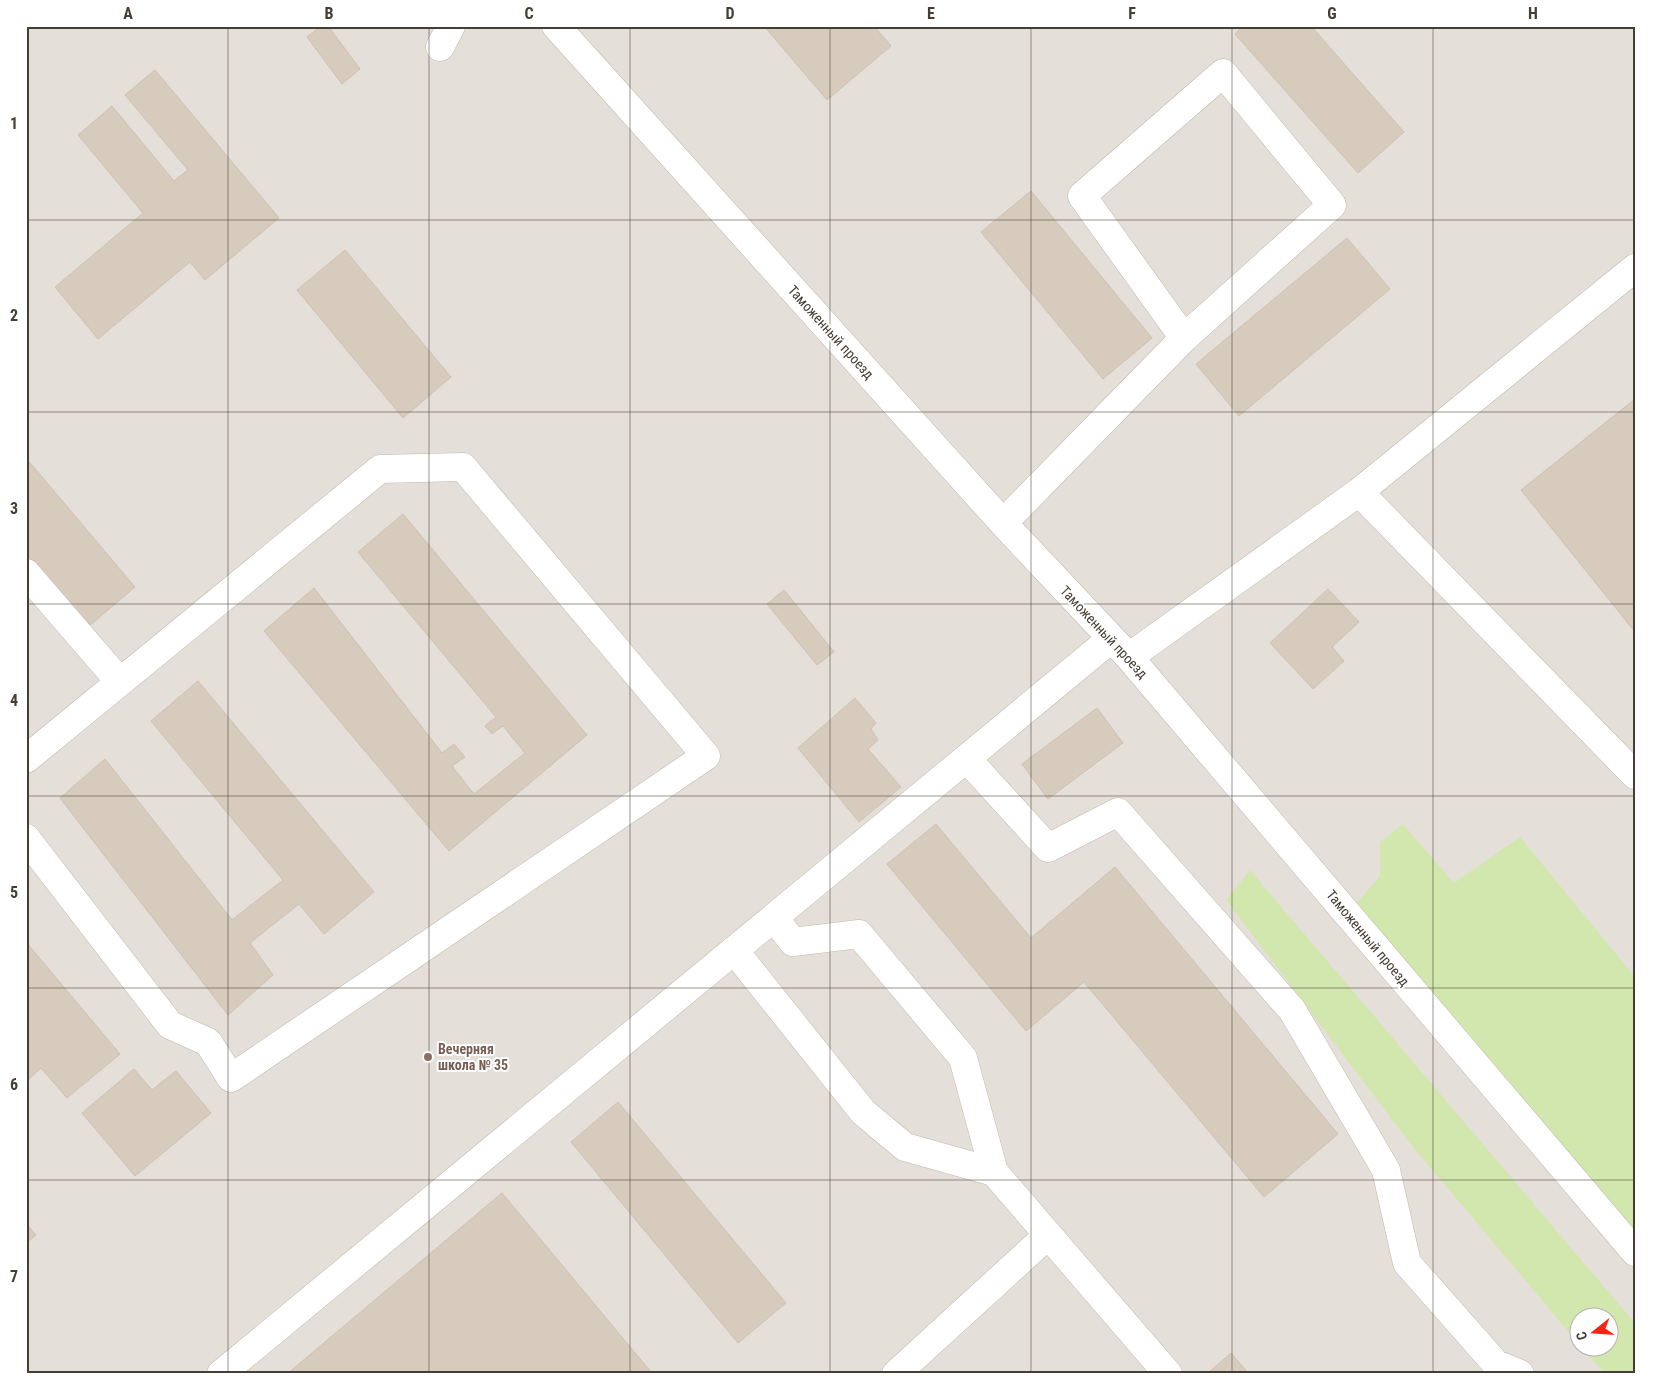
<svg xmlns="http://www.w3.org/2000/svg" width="1661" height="1400" viewBox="0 0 1661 1400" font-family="'Roboto Condensed',sans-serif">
  <rect width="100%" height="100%" fill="#f3eee6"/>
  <!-- industrial -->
  <path fill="#e5dfda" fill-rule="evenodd" d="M26 26H1635V1374H26ZM1578 1318H1608V1348H1578Z"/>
  <!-- green -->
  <path fill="#d2e7ae" d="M1403 824 1454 883 1520 837 1635 977V1230L1355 905 1380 876V842Z
    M1250 870 1635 1323V1374H1605L1582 1348H1608V1318H1578V1343L1412 1146 1226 900Z"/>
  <!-- building -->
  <path fill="#d7cbbe" stroke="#cfc0ae" d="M321 26H328L360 69 342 84 307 37Z
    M764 26H874L891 46 827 100Z
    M1243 26H1311L1404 132 1358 173 1235 34Z
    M155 70 279 218 205 280 190 262 98 339 55 287 143 213 78 135 112 106 174 181 188 170 125 95Z
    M1031 191 1152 338 1103 379 981 232Z
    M1347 238 1390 289 1239 416 1196 364Z
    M345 250 451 377 403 418 297 290Z
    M1635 399V632L1521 490Z
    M26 458 135 587 88 627 26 554Z
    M403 514 587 735 449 851 264 631 314 588 442 753 454 744 465 757 452 766 474 794 525 753 503 726 492 734 485 726 496 717 358 552Z
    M1328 589 1359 622 1332 647 1344 661 1313 689 1270 643Z
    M784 590 834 652 817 665 767 604Z
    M198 681 374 892 324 934 299 904 250 943 273 975 228 1015 60 798 105 759 232 920 283 880 151 721Z
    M855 698 876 723 871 729 878 740 868 749 901 787 859 822 798 748Z
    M1097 708 1123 743 1048 799 1022 764Z
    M936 824 1031 938 1115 867 1338 1134 1264 1197 1084 982 1026 1031 887 864Z
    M26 942 120 1054 67 1098 41 1068 29 1079 26 1076Z
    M134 1069 152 1090 176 1071 211 1113 135 1176 82 1113Z
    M618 1102 786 1303 738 1343 571 1142Z
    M502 1193 651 1372 649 1374H287Z
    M26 1223 36 1235 26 1243Z
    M1231 1353 1249 1374H1207Z"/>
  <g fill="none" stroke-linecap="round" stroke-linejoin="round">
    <defs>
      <path id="minor" d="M556 26 1003 523 1129 657 1635 1252
        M440 47 451 26
        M1359 492 1635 775
        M1003 523 1184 338 1332 205 1223 73 1082 196 1184 338
        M26 573 120 682
        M1129 657 1359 492 1635 268
        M26 759 380 469 463 467 706 756 231 1078 208 1042 170 1025 26 838
        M967 759 1048 848 1118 812 1292 1010 1386 1170 1407 1263 1496 1364 1520 1374
        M774 918 793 942 859 934 963 1058 994 1172 1168 1374
        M734 950 863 1112 905 1147 994 1172
        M221 1374 1111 639
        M896 1374 1048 1235"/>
    </defs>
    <!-- minor casing -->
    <use href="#minor" stroke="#c1b8ab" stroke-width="29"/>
    <!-- minor -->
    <use href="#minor" stroke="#fff" stroke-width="28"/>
  </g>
  <!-- grid -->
  <path fill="none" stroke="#453e35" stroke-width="1" stroke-opacity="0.55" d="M228 26V1374M429 26V1374M630 26V1374M830 26V1374M1031 26V1374M1232 26V1374M1433 26V1374M26 220H1635M26 412H1635M26 604H1635M26 796H1635M26 988H1635M26 1180H1635"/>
  <!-- markers -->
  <circle fill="#8d6e63" stroke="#fff" stroke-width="2" cx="428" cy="1057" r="5"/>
  <g text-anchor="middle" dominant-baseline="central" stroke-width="4" stroke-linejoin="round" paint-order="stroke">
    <!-- street labels -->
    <g font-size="14" fill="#453e35" stroke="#fff">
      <text transform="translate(831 332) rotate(48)">Таможенный проезд</text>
      <text transform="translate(1104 632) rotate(47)">Таможенный проезд</text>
      <text transform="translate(1368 938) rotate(50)">Таможенный проезд</text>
    </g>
    <!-- education labels -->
    <g font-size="14" font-weight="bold" fill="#785e54" stroke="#fff" text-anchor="start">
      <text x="438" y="1049">Вечерняя<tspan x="438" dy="16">школа № 35</tspan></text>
    </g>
  </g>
  <!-- border -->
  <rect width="1661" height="1400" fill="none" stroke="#ffffff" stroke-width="55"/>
  <!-- north arrow -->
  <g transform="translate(1594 1332) rotate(253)"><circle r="24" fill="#ffffff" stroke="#b5b2ae"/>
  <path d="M0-4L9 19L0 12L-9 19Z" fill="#fa2415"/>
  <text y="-8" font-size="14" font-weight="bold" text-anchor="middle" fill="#453e35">С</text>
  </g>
  <rect x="28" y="28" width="1606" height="1344" fill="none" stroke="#453e35" stroke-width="2"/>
  <g font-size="16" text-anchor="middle" font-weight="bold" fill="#453e35">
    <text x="128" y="19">A</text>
    <text x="329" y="19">B</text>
    <text x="529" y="19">C</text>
    <text x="730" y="19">D</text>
    <text x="931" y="19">E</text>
    <text x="1132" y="19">F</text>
    <text x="1332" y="19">G</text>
    <text x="1533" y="19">H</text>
    <text x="14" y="129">1</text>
    <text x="14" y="321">2</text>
    <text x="14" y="514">3</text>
    <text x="14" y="706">4</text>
    <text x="14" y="898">5</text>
    <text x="14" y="1090">6</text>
    <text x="14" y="1282">7</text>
  </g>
</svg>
